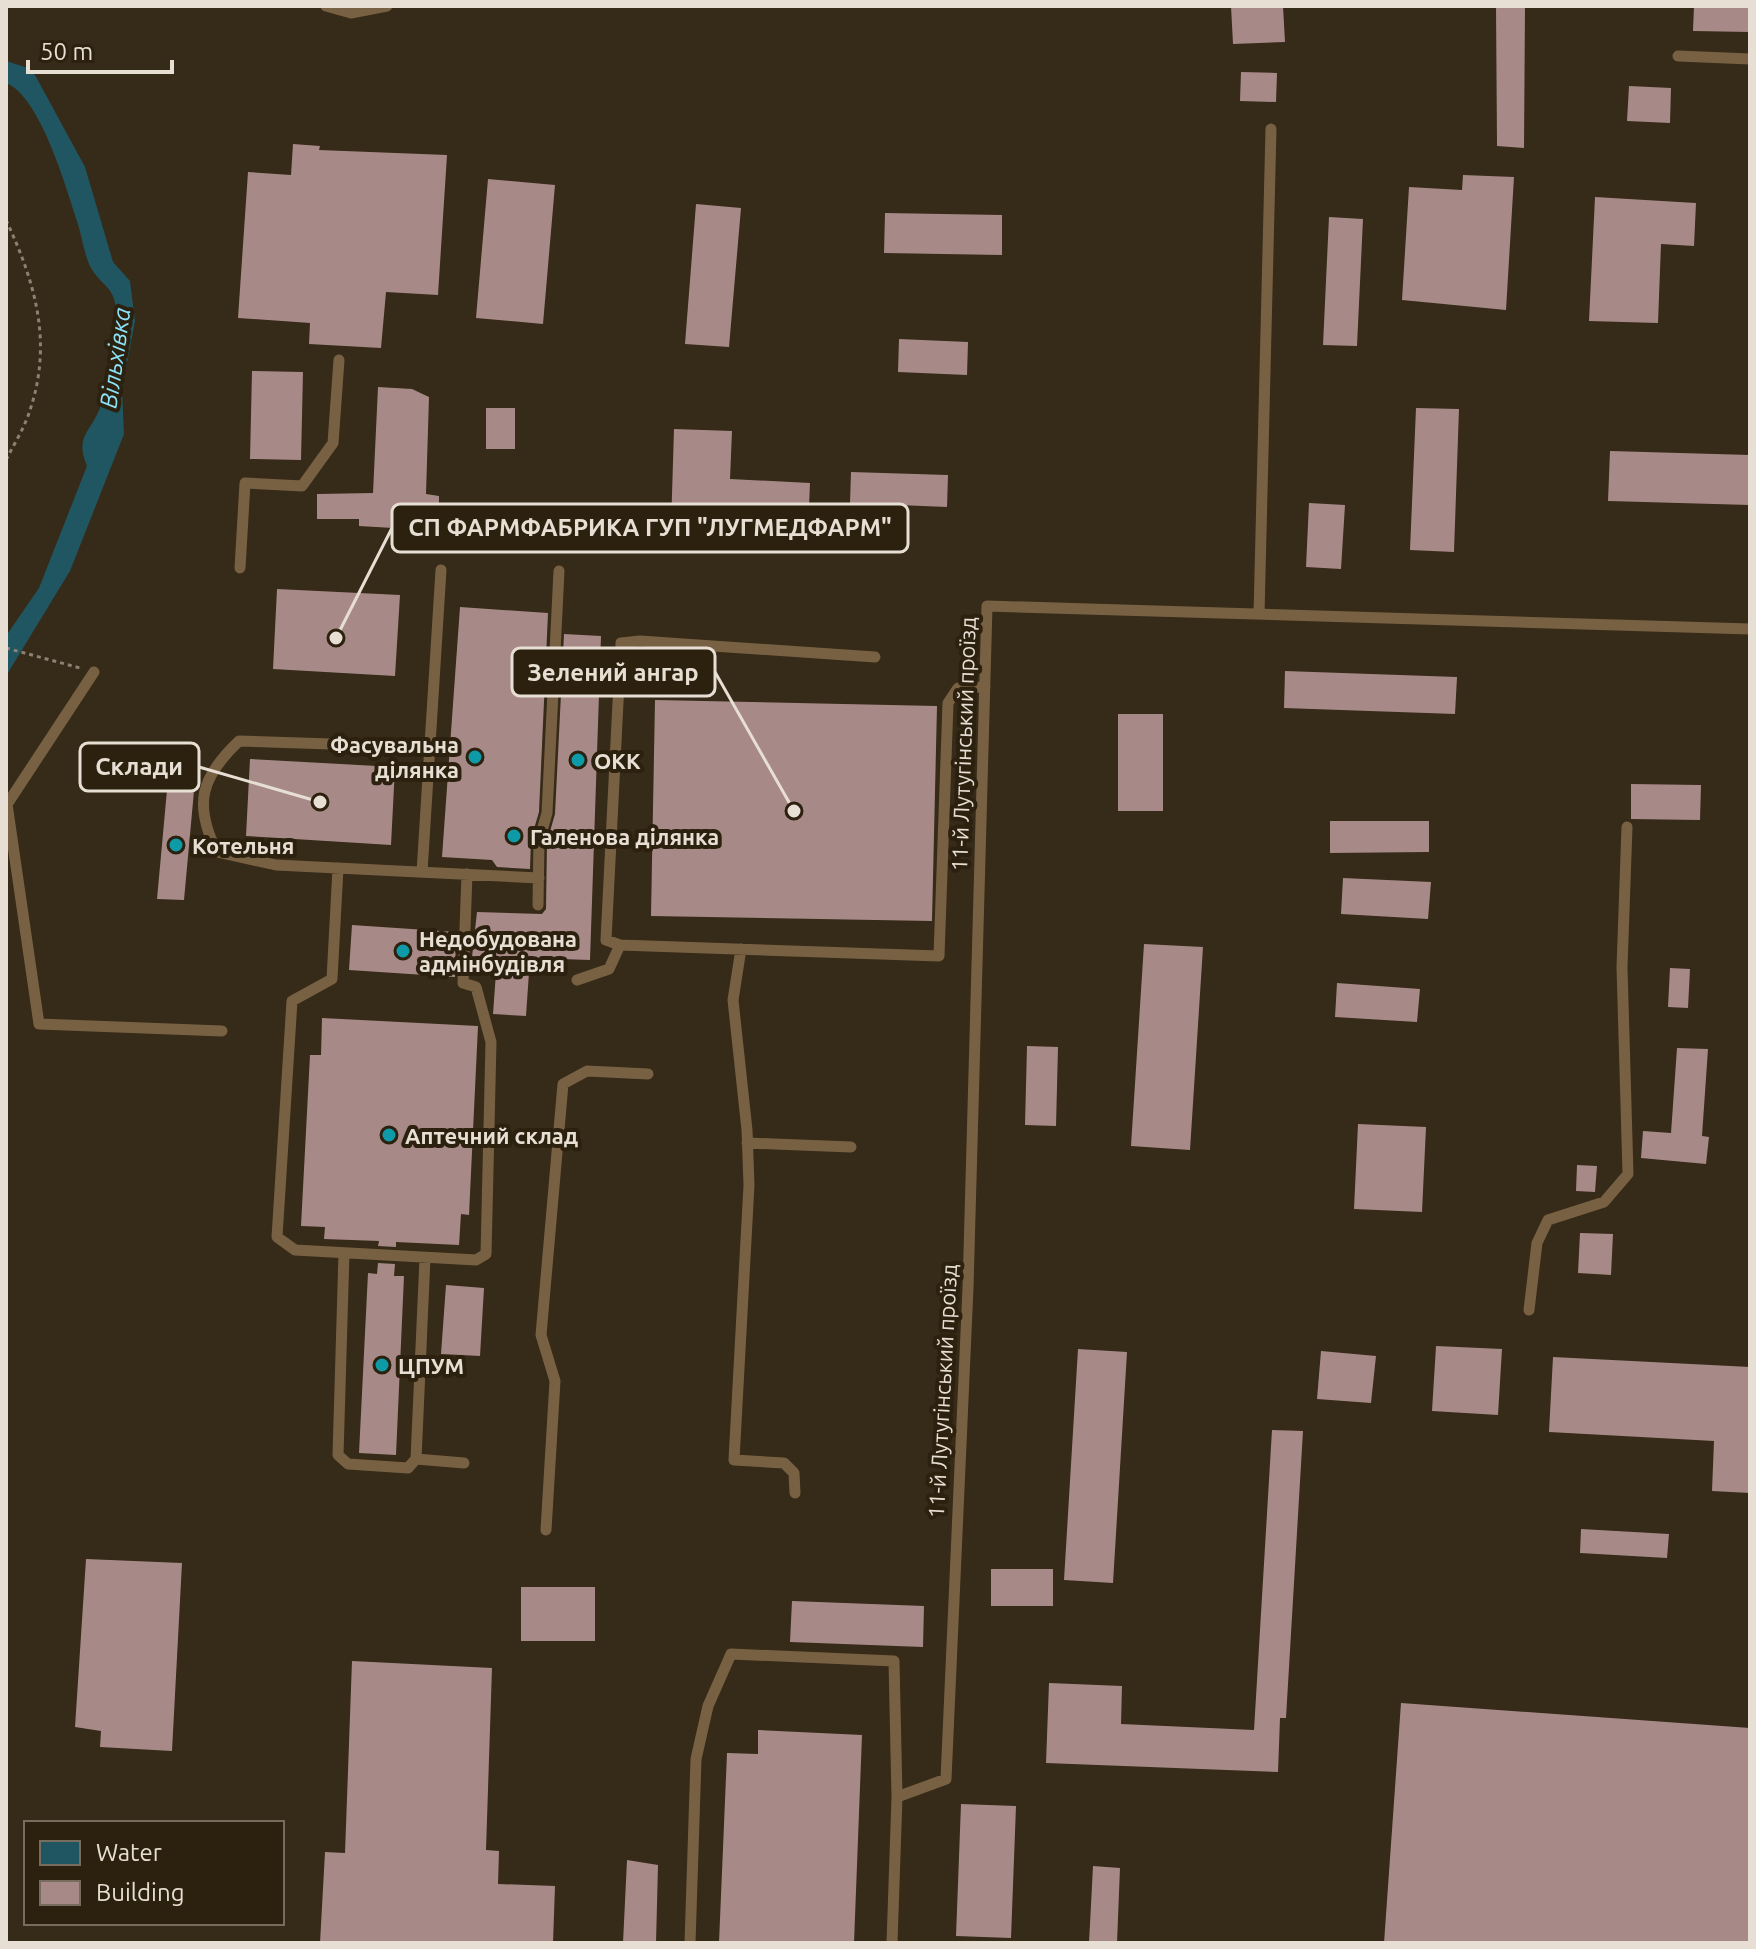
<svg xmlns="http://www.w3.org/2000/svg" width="1756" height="1949" viewBox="0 0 1756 1949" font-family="Ubuntu,sans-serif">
  <rect width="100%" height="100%" fill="#362a18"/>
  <!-- water -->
  <path fill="#205662" d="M6 61 28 68 35 75 85 167 113 262 130 281 135 321 122 389 124 434 70 571 6 676V636L39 588 87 466C74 435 92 432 101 405 109 381 115 340 116 315 116 286 103 288 91 268 84 255 82 236 77 221 66 187 40 96 6 83Z"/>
  <!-- building -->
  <path fill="#a78a87" d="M1231 6H1283L1285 42 1233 44Z
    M1496 6H1525L1524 148 1497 146Z
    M1694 6H1750V32L1693 31Z
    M1241 72 1277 73 1276 102 1240 101Z
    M1629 86 1671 88 1670 123 1627 121Z
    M293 144 320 146 319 150 447 155 438 295 386 292 381 348 309 344 310 323 238 318 248 172 291 175Z
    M1463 175 1514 177 1506 310 1402 300 1409 187 1462 190Z
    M488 179 555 185 543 324 476 318Z
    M1595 197 1696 203 1694 246 1661 244 1658 323 1589 321Z
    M696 204 741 208 729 347 685 344Z
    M885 213 1002 215V255L884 253Z
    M1329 217 1363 219 1357 346 1323 345Z
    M899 339 968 342 967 375 898 372Z
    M252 371 303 372 301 460 250 459Z
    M378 387 412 389 429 397 426 494 439 496V505L461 507 462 532 359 526V519H317V494L373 493Z
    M486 408H515V449H486Z
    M1416 408 1459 409 1454 552 1410 550Z
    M674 429 732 431 730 479 810 483 808 532 671 528Z
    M1610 451 1750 455V505L1608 501Z
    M851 472 948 475 947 507 850 503Z
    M1309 503 1345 505 1341 569 1306 567Z
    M277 589 400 595 395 676 273 669Z
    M460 607 548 613 539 812 531 839 530 869 497 867 492 860 442 857Z
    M564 634 601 636 590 960 530 958 526 1016 493 1014 497 959 472 957 477 912 542 914 546 909 547 842 555 814Z
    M1285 671 1457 677 1455 714 1284 708Z
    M655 700 937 706 932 921 651 916Z
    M1118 714H1163V811H1118Z
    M250 759 395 767 391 845 246 836Z
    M1631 784 1701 785 1700 820 1631 819Z
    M167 790 194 791 184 900 157 899Z
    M1330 821H1429V852L1330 853Z
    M1343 878 1431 882 1428 919 1341 914Z
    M352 925 456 932 455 977 349 970Z
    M1144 944 1203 947 1190 1150 1131 1146Z
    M1670 968 1690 969 1688 1008 1668 1007Z
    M1337 983 1420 989 1417 1022 1335 1017Z
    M322 1018 478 1026 469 1215 461 1214 459 1245 396 1242V1247L378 1246 379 1241 324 1239 325 1227 301 1226 310 1055H321Z
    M1027 1046 1058 1047 1056 1126 1025 1125Z
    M1677 1048 1708 1049 1702 1136 1709 1137 1706 1164 1641 1158 1643 1131 1671 1133Z
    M1358 1124 1426 1127 1422 1212 1354 1209Z
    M1577 1165 1597 1166 1595 1192 1576 1191Z
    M1580 1233 1613 1234 1611 1275 1578 1273Z
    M378 1263 395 1264 394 1276H404L396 1455 359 1453 368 1273 377 1274Z
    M446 1285 484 1288 480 1356 441 1354Z
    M1436 1346 1502 1349 1498 1415 1432 1411Z
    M1078 1349 1127 1352 1113 1583 1064 1580Z
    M1321 1351 1376 1356 1371 1403 1317 1399Z
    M1553 1357 1750 1367V1493L1712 1491 1714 1441 1549 1432Z
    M1272 1430 1303 1431 1286 1718H1280L1278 1772 1046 1763 1049 1683 1122 1686 1121 1724 1254 1730Z
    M1581 1529 1669 1534 1667 1558 1580 1553Z
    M86 1559 182 1563 172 1751 100 1747 101 1731 75 1727Z
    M991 1569H1053V1606H991Z
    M521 1587H595V1641H521Z
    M792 1601 924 1606 923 1647 790 1642Z
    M352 1661 492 1668 486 1850 499 1851 498 1884 555 1886 553 1943H320L325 1852 345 1853Z
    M1401 1703 1750 1728V1943H1384Z
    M758 1730 862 1735 854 1943H719L727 1753 758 1754Z
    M961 1804 1016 1806 1011 1938 956 1936Z
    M627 1860 658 1865 656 1943H623Z
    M1093 1866 1120 1868 1117 1943H1089Z"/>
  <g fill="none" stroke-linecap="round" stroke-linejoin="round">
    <!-- path -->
    <path stroke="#8c8173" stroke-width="3" stroke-dasharray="4 4" stroke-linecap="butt" d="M6 220C35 282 53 342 30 410 25 427 14 444 6 460
      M6 648 80 668"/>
    <!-- lane -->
    <path stroke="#786143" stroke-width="11" d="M326 6 351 13 387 6
      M1678 56 1750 59
      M240 568 245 483 302 486 333 443 339 360
      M1259 614 1271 129
      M875 657 640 641 621 643 606 940 620 945 939 956 948 703 958 688 985 687
      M331 744 239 741C201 777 193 804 217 852L276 865 539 878
      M7 804 39 1024 222 1031
      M6 806 94 672
      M338 868 332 979 292 1001 277 1237 295 1250 476 1260 486 1254 491 1042 476 987 463 983 467 874
      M422 872 441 570
      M538 905 539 841 547 813 559 571
      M741 949 733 1000 747 1130 749 1185 734 1460 784 1463 794 1473 795 1493
      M577 980 609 969 620 945
      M747 1143 851 1147
      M344 1253 338 1455 348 1464 408 1468 416 1459 425 1258
      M1529 1310 1537 1243 1548 1220 1604 1202 1628 1174 1622 967 1627 827
      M416 1459 464 1463
      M546 1530 555 1381 541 1335 563 1084 587 1071 648 1074
      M690 1943 696 1759 708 1706 731 1654 894 1661 897 1797
      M892 1943 897 1797 946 1779 968 1288 987 606 1750 629"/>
  </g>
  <!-- markers -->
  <g fill="#0f9aa8" stroke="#2c200e" stroke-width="3">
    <circle cx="475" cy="757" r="8"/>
    <circle cx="578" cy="760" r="8"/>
    <circle cx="514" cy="836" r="8"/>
    <circle cx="176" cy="845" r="8"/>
    <circle cx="403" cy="951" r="8"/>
    <circle cx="389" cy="1135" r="8"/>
    <circle cx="382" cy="1365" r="8"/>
  </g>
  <g text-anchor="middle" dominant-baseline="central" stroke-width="8" stroke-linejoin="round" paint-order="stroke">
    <!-- poi labels -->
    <g font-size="22" font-weight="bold" fill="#e7dfd4" stroke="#2c200e" text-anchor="start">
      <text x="459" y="744" text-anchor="end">Фасувальна<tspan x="459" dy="25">ділянка</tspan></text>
      <text x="594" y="760">ОКК</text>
      <text x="530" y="836">Галенова ділянка</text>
      <text x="192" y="845">Котельня</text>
      <text x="419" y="938">Недобудована<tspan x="419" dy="25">адмінбудівля</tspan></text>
      <text x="405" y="1135">Аптечний склад</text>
      <text x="398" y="1365">ЦПУМ</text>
    </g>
    <!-- street labels -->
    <g font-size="22" fill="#e7dfd4" stroke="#2c200e">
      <text transform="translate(963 744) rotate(-88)">11-й Лутугінський проїзд</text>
      <text transform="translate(942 1391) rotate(-87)">11-й Лутугінський проїзд</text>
    </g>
    <!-- water labels -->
    <g font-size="24" font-style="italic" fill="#8de4fa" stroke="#2c200e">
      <text transform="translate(115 358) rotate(-82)">Вільхівка</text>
    </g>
  </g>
  <!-- callouts -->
  <path fill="none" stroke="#e7dfd4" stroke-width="3" d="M336 638L392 528M794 811L715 672M320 802L199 767"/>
  <g fill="#e7dfd4" stroke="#2c200e" stroke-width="3">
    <circle cx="336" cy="638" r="8"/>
    <circle cx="794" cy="811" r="8"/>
    <circle cx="320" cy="802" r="8"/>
  </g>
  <g fill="#2c200e" stroke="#e7dfd4" stroke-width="3">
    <rect x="392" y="504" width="516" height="48" rx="8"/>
    <rect x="512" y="648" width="203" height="48" rx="8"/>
    <rect x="80" y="743" width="119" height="48" rx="8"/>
  </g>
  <g font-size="24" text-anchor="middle" font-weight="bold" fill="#e7dfd4">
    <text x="650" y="536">СП ФАРМФАБРИКА ГУП "ЛУГМЕДФАРМ"</text>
    <text x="613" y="681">Зелений ангар</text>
    <text x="139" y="775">Склади</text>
  </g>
  <!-- border -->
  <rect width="1756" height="1949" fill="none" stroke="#e7dfd4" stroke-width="16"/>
  <!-- legend -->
  <rect x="24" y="1821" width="260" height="104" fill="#2c200e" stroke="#776c5d" stroke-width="2"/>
  <rect x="40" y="1841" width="40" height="24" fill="#205662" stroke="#776c5d" stroke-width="2"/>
  <text x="96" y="1861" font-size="24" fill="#e7dfd4">Water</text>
  <rect x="40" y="1881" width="40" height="24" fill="#a78a87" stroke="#776c5d" stroke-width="2"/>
  <text x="96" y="1901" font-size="24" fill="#e7dfd4">Building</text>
  <!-- scale -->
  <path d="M28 60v12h144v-12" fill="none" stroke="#e7dfd4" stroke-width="4"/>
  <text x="40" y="60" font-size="24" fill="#e7dfd4" stroke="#2c200e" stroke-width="6" paint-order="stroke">50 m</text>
</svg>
